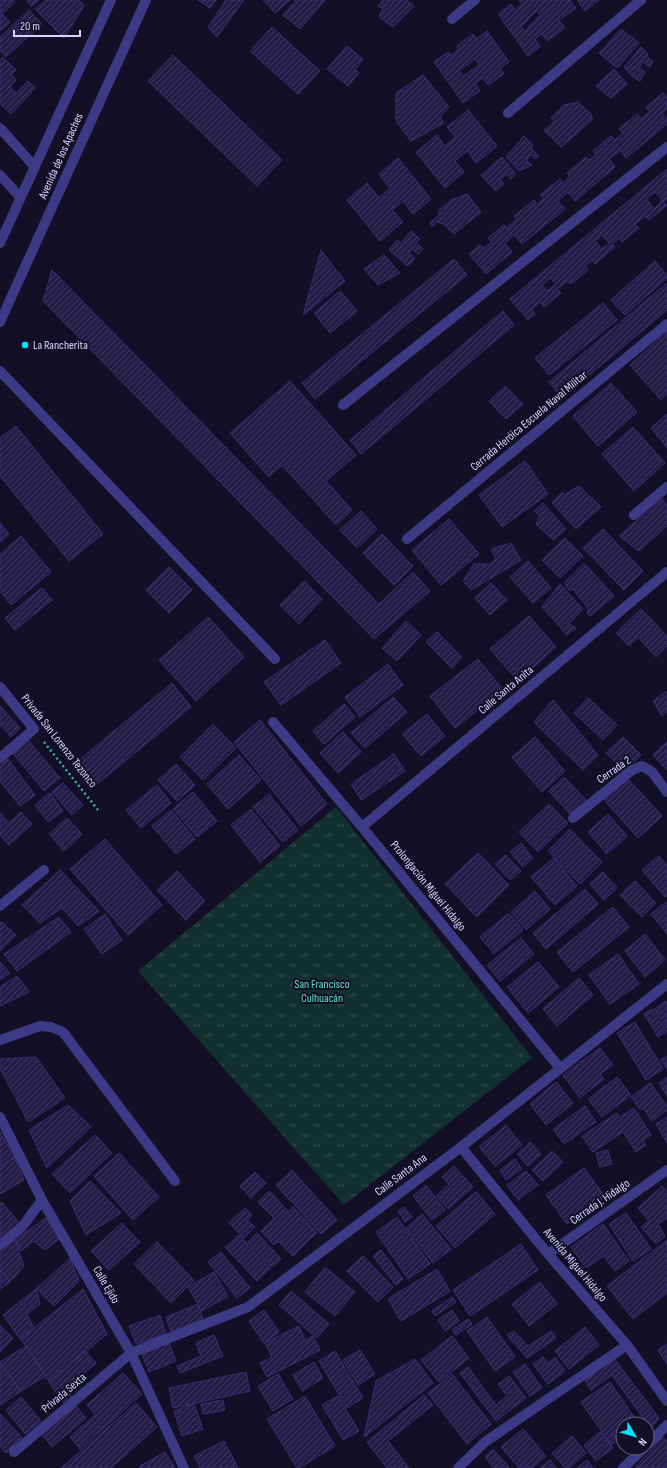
<svg xmlns="http://www.w3.org/2000/svg" width="667" height="1468" viewBox="0 0 667 1468" font-family="'Sofia Sans Condensed',sans-serif">
  <defs>
    <pattern id="grass-tufts" width="24" height="20" patternUnits="userSpaceOnUse"><rect width="24" height="20" fill="#12302f"/><path d="M3 7l-1-3M5 7V3M7 7l1-3M15 17l-1-3M17 17v-4M19 17l1-3" fill="none" stroke="#344d4e"/></pattern>
    <pattern id="building-hatch" width="6" height="6" patternUnits="userSpaceOnUse"><rect width="6" height="6" fill="#241b47"/><path d="M-1 1l2-2M0 6l6-6M5 7l2-2" fill="none" stroke="#433b63"/></pattern>
  </defs>
  <rect width="100%" height="100%" fill="#130f26"/>
  <!-- grass -->
  <path fill="url(#grass-tufts)" d="M336 807 532 1058 344 1205 138 971Z"/>
  <!-- building -->
  <path fill="url(#building-hatch)" stroke="#3b2d73" fill-rule="evenodd" d="M0 0H13L15 2 2 14 10 22 0 31Z
    M27 0H39L31 6Z
    M46 0H50L52 2 54 0H79L84 6 64 38 35 9Z
    M198 0H216L210 8Z
    M226 0H244L217 37 208 27Z
    M263 0H290L275 13Z
    M296 0H325L300 29 283 15Z
    M383 0H406L414 6 393 27 379 17 383 9 378 6Z
    M519 0H570L576 8 559 20 565 28 547 41 542 34 535 39 540 47 528 56 498 14 511 4 515 10 522 4ZM536 11 540 15 525 31 521 27Z
    M577 0H599L585 11Z
    M29 10 42 24 6 57 0 50V37Z
    M272 27 320 71 298 94 250 51Z
    M621 29 639 43 617 68 599 53Z
    M487 31 509 62 500 68 504 74 488 85 483 78 475 83 480 91 463 103 434 62 448 52 451 55 459 50 457 46 473 34 476 39ZM475 59 479 65 463 76 459 71Z
    M347 46 363 59 355 70 359 73 348 86 327 69Z
    M641 47 648 54 646 57 653 61 650 67 643 62 639 68 645 72 640 81 633 77 624 67Z
    M173 55 282 160 257 186 148 81Z
    M3 57 16 70 11 75 16 80 10 87 16 93 28 81 35 88 11 114 0 104V60Z
    M614 69 627 84 611 98 596 86Z
    M423 75 449 107 440 117 444 123 411 141 396 121V93Z
    M663 93 667 98V109L662 113 667 119V124L626 158 620 151 609 159 615 167 575 201 568 192 558 201 565 209 522 244 514 235 505 243 512 252 486 274 469 254 480 245 483 248 492 242 488 238 504 225 506 228 517 219 514 216 534 200 537 204 544 199 540 195 560 179 563 183 570 176 567 173 586 157 589 160 596 155 593 151 611 136 615 140 623 133 619 129 637 114 641 119 650 112 646 107Z
    M578 102 592 115V120L561 147 544 130 555 121 551 118 564 105Z
    M468 110 497 146 476 163 467 151 455 161 464 172 445 188 416 152 437 135 445 146 455 137 447 127Z
    M524 136 533 145 531 148 539 156 535 159 532 155 527 158V161L532 165 519 171 506 157Z
    M502 157 516 174 511 179 507 174 500 180 504 184 496 191 481 175Z
    M398 158 431 199 413 214 403 201 392 210 403 222 380 241 347 200 367 183 379 198 390 188 379 174Z
    M667 169V198L663 202 667 205 649 220 646 216 635 224 639 228 622 242 619 238 612 244 615 247 595 264 592 260 585 266 588 270 571 284 567 281 557 289 561 293 544 307 540 302 532 309 535 314 528 320 510 299ZM655 192 661 198 660 203 654 209 646 199ZM602 235 609 243 602 249 595 241ZM550 278 556 284 547 291 542 285Z
    M467 194 481 212 454 234 443 224 437 222 432 227 430 223 439 215V210L453 199Z
    M411 231 420 239 416 243 423 249 418 254 412 249 409 252 415 258 408 266 389 250 397 240 401 243Z
    M321 250 345 281 303 315Z
    M384 255 400 273 378 285 364 269Z
    M454 259 467 275 315 399 302 383Z
    M655 261 667 275V278L625 315 611 300Z
    M52 270 379 604 413 572 430 591 374 639 43 301Z
    M667 283V310L562 398 549 382Z
    M340 291 357 311 330 333 314 313Z
    M603 303 617 320 549 375 535 358Z
    M503 311 514 325 361 454 350 440Z
    M667 331V394L661 400 630 365Z
    M290 381 356 455 326 481 352 510 336 525 282 465 269 477 230 433Z
    M611 383 637 412 598 446 573 416Z
    M505 386 523 404 506 419 489 401Z
    M667 414V448L651 428Z
    M16 426 103 534 69 561 0 476V438Z
    M633 427 665 463 634 491 602 454Z
    M525 461 548 494 502 527 479 495Z
    M579 486 601 507 576 529 552 503 562 492 564 495Z
    M662 499 667 505V526L639 551 619 536Z
    M543 503 566 529 553 540 536 524 540 516 534 511Z
    M361 511 377 529 357 548 340 530Z
    M449 519 479 554 441 585 412 550Z
    M0 523 9 534 0 542Z
    M603 529 643 571 624 590 583 548Z
    M382 534 413 566 394 585 363 553Z
    M21 536 51 572 11 605 0 591V554Z
    M565 538 583 556 560 578 542 560Z
    M511 543 521 560 471 590 463 581 474 564H490L496 559 491 549Z
    M528 561 551 588 533 603 510 577Z
    M584 563 614 596 590 616 587 612 589 610 573 589 570 591 564 583Z
    M169 567 192 590 169 613 146 590Z
    M304 581 322 599 299 624 280 605Z
    M491 583 507 600 490 615 475 598Z
    M560 584 583 609 569 624 576 628 567 635 542 607Z
    M42 588 52 600 15 630 5 618Z
    M641 609 667 636V646L656 657 638 637 629 646 616 633Z
    M529 616 556 647 518 681 490 649Z
    M208 617 244 657 196 701 159 660Z
    M406 621 421 635 397 661 382 648Z
    M437 632 462 657 452 668 426 642Z
    M325 640 341 663 281 705 264 682Z
    M478 659 503 690 455 728 430 696Z
    M388 664 403 685 360 717 345 697Z
    M172 683 191 707 91 789 72 766Z
    M667 691V712L662 716 653 701Z
    M393 697 407 712 365 748 351 733Z
    M588 698 617 725 603 740 574 713Z
    M553 700 598 755 583 770 534 722Z
    M344 704 355 717 324 744 313 731Z
    M0 706 20 728 11 737 0 725Z
    M427 714 445 736 421 756 402 734Z
    M260 720 327 804 301 826 234 742Z
    M213 724 236 748 203 780 180 757Z
    M343 732 361 752 338 773 320 753Z
    M535 737 565 771 542 792 512 757Z
    M623 737 641 755 624 771 606 753Z
    M27 739 60 778 44 791 12 752Z
    M667 742V770L653 755Z
    M394 754 405 771 361 800 351 784Z
    M239 755 261 780 228 809 207 784Z
    M8 759 35 795 20 806 0 781V765Z
    M176 764 195 785 177 801 158 780Z
    M564 777 586 800 570 814 549 791Z
    M628 779 662 816 638 838 604 800Z
    M63 783 83 805 72 815 52 792Z
    M157 785 171 803 141 828 126 810Z
    M193 792 217 821 197 837 173 809Z
    M50 793 63 811 48 822 35 805Z
    M269 794 298 830 283 842 253 807Z
    M549 804 568 823 538 852 519 832Z
    M251 809 280 846 260 862 231 825Z
    M171 810 195 839 176 854 152 826Z
    M21 812 32 824 9 845 0 835V813L9 823Z
    M608 814 627 836 607 854 588 832Z
    M67 818 82 834 64 851 49 834Z
    M570 829 602 862 580 884 548 851Z
    M105 839 162 905 128 935 70 869Z
    M521 843 533 858 523 867 510 852Z
    M478 853 509 885 477 917 445 884Z
    M506 855 521 871 510 880 495 864Z
    M659 856 667 865V895L665 897 642 870Z
    M554 858 577 886 555 905 531 877Z
    M60 870 99 911 78 926 62 908 40 923 22 905Z
    M177 871 205 901 186 920 157 890Z
    M603 872 617 888 604 900 590 884Z
    M635 881 656 903 642 917 620 895Z
    M585 889 598 904 546 949 533 933Z
    M535 891 550 909 526 930 511 912Z
    M666 902 667 903V934L651 914Z
    M613 907 629 927 573 972 557 952Z
    M509 913 523 930 494 954 480 937Z
    M105 914 122 940 102 954 84 929Z
    M59 917 71 932 17 971 4 954Z
    M2 922 16 935 0 951V923Z
    M645 934 665 960 645 977 625 951Z
    M521 938 534 954 500 981 487 965Z
    M618 954 639 984 610 1004 589 975Z
    M0 962 10 973 0 980Z
    M538 962 559 987 528 1013 507 987Z
    M17 976 29 992 0 1006V987Z
    M579 978 593 995 557 1026 543 1009Z
    M666 1001 667 1003V1028L654 1009Z
    M652 1009 667 1031 658 1037 644 1014Z
    M635 1022 663 1069 646 1080 617 1033Z
    M600 1048 613 1065 600 1074 604 1079 580 1098 563 1075Z
    M667 1056V1069L661 1060Z
    M36 1057 65 1098 28 1122 0 1068V1059Z
    M617 1077 631 1095 602 1117 588 1099Z
    M667 1077V1096L659 1083Z
    M556 1082 573 1103 546 1125 530 1104Z
    M650 1083 667 1106V1110L652 1121 643 1108 640 1110 631 1097Z
    M68 1105 91 1127 47 1168 29 1130Z
    M585 1106 596 1122 564 1144 553 1129Z
    M634 1108 651 1135 643 1140 646 1145 636 1152 623 1132 593 1152 582 1136 617 1113 620 1117Z
    M667 1117V1143L656 1124Z
    M506 1125 522 1145 495 1166 479 1147Z
    M0 1132 15 1158 0 1166Z
    M95 1135 112 1153 70 1193 52 1174Z
    M530 1142 541 1154 528 1166 517 1154Z
    M608 1150 612 1164 600 1167 596 1153Z
    M552 1151 563 1162 543 1181 532 1170Z
    M119 1153 159 1197 133 1220 94 1176Z
    M15 1158 24 1180 0 1194V1166Z
    M515 1159 522 1169 506 1180 500 1170Z
    M454 1166 473 1187 448 1209 436 1196 449 1184 442 1177Z
    M584 1168 605 1197 567 1224 546 1195Z
    M292 1170 337 1220 321 1234 276 1185Z
    M526 1171 538 1185 518 1200 507 1185Z
    M255 1172 266 1183 251 1198 240 1186Z
    M90 1181 121 1213 86 1235 70 1201Z
    M426 1185 445 1210 432 1220 413 1196Z
    M662 1186 667 1192V1218L658 1224 665 1236 656 1244 641 1227 649 1221 638 1208Z
    M269 1191 289 1212 293 1207 317 1232 293 1256 278 1241 274 1245 261 1231 274 1218 258 1202Z
    M476 1192 495 1214 455 1248 436 1226Z
    M2 1202 20 1224 0 1241V1204Z
    M404 1207 412 1217 405 1222 398 1211Z
    M245 1208 252 1215 247 1220 255 1227 244 1238 229 1223Z
    M626 1213 651 1249 633 1261 609 1224Z
    M422 1214 451 1249 433 1263 406 1228Z
    M47 1217 59 1239 45 1250 34 1241 21 1251 15 1240Z
    M397 1217 430 1264 408 1279 376 1232Z
    M122 1223 140 1242 109 1270 91 1251Z
    M603 1224 629 1261 615 1271 604 1256 586 1268 571 1247Z
    M257 1233 281 1259 272 1267 248 1242Z
    M239 1235 271 1268 257 1281 225 1247Z
    M15 1240 24 1266 10 1282 0 1269V1248Z
    M667 1240V1293L633 1319 607 1286Z
    M157 1242 194 1280 171 1303 134 1264Z
    M521 1244 538 1270 470 1316 453 1290Z
    M381 1250 403 1279 396 1285 373 1256Z
    M221 1252 250 1288 237 1298 208 1262Z
    M363 1256 393 1287 378 1302 347 1271Z
    M70 1258 79 1281 54 1306 36 1289Z
    M325 1267 355 1292 335 1316 305 1292Z
    M0 1269 10 1282 0 1289Z
    M437 1269 450 1291 401 1321 388 1299Z
    M214 1272 228 1296 202 1311 188 1287Z
    M540 1282 557 1304 529 1326 512 1304Z
    M36 1289 40 1304 27 1314 34 1328 20 1339 3 1315Z
    M83 1289 107 1334 49 1382 26 1346 20 1339Z
    M291 1291 329 1324 317 1338 279 1305Z
    M452 1297 456 1302 435 1316 432 1311Z
    M198 1304 203 1319 171 1332 166 1317Z
    M264 1310 279 1332 264 1343 249 1321Z
    M452 1310 459 1321 445 1331 438 1320Z
    M160 1315 166 1334 136 1344 129 1326Z
    M487 1317 515 1357 495 1371 467 1331Z
    M468 1319 472 1324 456 1335 452 1330Z
    M0 1325 13 1338 0 1352Z
    M299 1326 305 1340 313 1336 320 1350 267 1377 260 1363 272 1357 265 1343Z
    M585 1327 599 1345 569 1369 555 1351Z
    M514 1331 528 1346 551 1331 556 1338 527 1358 507 1335Z
    M214 1335 223 1356 180 1373 177 1366 201 1356 196 1343Z
    M452 1336 469 1358 439 1382 421 1360Z
    M169 1343 176 1361 149 1372 142 1354Z
    M667 1344V1364L658 1350Z
    M26 1346 46 1376 21 1391 0 1362Z
    M360 1350 375 1374 358 1385 343 1360Z
    M85 1351 96 1363 67 1389 72 1398 65 1405 49 1382Z
    M335 1351 363 1398 347 1408 319 1361Z
    M543 1357 548 1363 555 1357 565 1371 548 1384 533 1364Z
    M613 1357 659 1418 651 1429 612 1375 591 1390 585 1381Z
    M415 1359 433 1383 364 1437 376 1381Z
    M314 1362 323 1378 302 1391 293 1375Z
    M0 1363 21 1391 0 1405Z
    M525 1364 542 1388 530 1396 513 1372Z
    M468 1367 496 1405 507 1396 498 1384 509 1376 526 1398 496 1421 460 1373Z
    M246 1372 250 1391 173 1408 169 1388Z
    M123 1373 142 1394 80 1449 70 1437 95 1415 87 1405Z
    M278 1374 293 1399 273 1411 258 1386Z
    M452 1374 491 1424 467 1444 428 1393Z
    M610 1382 639 1424H623V1436L611 1445 581 1402Z
    M424 1395 433 1405 388 1441 409 1468H387L367 1442Z
    M305 1396 335 1446 299 1468H297L267 1419Z
    M338 1396 359 1431 343 1440 322 1405Z
    M21 1397 41 1421 25 1434 6 1410Z
    M223 1400 225 1410 203 1414 201 1404Z
    M136 1403 157 1427 111 1468H61Z
    M194 1404 203 1429 182 1436 174 1411Z
    M75 1405 86 1418 52 1447 41 1433Z
    M0 1414 22 1437 6 1453 0 1446Z
    M523 1429 546 1456 532 1468H519L501 1447Z
    M600 1432 613 1448 596 1461 584 1445Z
    M572 1436 586 1453 569 1468H565L552 1453Z
    M662 1437 667 1441V1468H635Z
    M224 1441 238 1468H200L194 1456Z
    M493 1449 510 1468H494L485 1457Z
    M165 1452 175 1468H141L140 1466Z
    M550 1460 556 1468H540Z
    M587 1460 593 1468H577Z"/>
  <g fill="none" stroke-linecap="round" stroke-linejoin="round">
    <!-- path -->
    <path stroke="#2fb8b0" stroke-width="2.5" stroke-dasharray="2 3" stroke-linecap="butt" d="M44 742 98 810"/>
    <!-- minor -->
    <path stroke="#3d3a85" stroke-width="10" d="M452 19 475 0
      M508 113 641 0
      M0 128 35 167
      M0 175 20 197
      M0 243 111 0
      M0 322 146 0
      M0 371 275 659
      M343 405 667 147
      M634 515 667 487
      M407 539 667 324
      M0 687 34 729 0 758
      M273 722 362 827 560 1068
      M573 818 632 770 642 766 652 772 667 792
      M362 827 667 572
      M0 906 44 870
      M0 1040 40 1026 51 1027 63 1032 175 1181
      M0 1117 42 1200 131 1353 184 1468
      M461 1147 548 1254 627 1345 667 1401
      M0 1245 22 1227 42 1200
      M548 1254 667 1170
      M647 1445 667 1425
      M14 1452 131 1353 248 1307 461 1147 667 984
      M458 1468 485 1442 627 1345
      M623 1468 644 1448"/>
  </g>
  <!-- markers -->
  <circle fill="#00e5ff" stroke="#130f26" stroke-width="1.5" cx="25" cy="345" r="4"/>
  <g text-anchor="middle" dominant-baseline="central" stroke-width="4" stroke-linejoin="round" paint-order="stroke">
    <!-- street labels -->
    <g font-size="12" fill="#d9d4ff" stroke="#130f26">
      <text transform="translate(61 156) rotate(-66)">Avenida de los Apaches</text>
      <text transform="translate(529 421) rotate(-40)">Cerrada Heróica Escuela Naval Militar</text>
      <text transform="translate(506 690) rotate(-40)">Calle Santa Anita</text>
      <text transform="translate(59 741) rotate(52)">Privada San Lorenzo Tezonco</text>
      <text transform="translate(614 770) rotate(-35)">Cerrada 2</text>
      <text transform="translate(428 886) rotate(51)">Prolongación Miguel Hidalgo</text>
      <text transform="translate(401 1175) rotate(-37)">Calle Santa Ana</text>
      <text transform="translate(600 1202) rotate(-35)">Cerrada J. Hidalgo</text>
      <text transform="translate(575 1265) rotate(50)">Avenida Miguel Hidalgo</text>
      <text transform="translate(106 1285) rotate(60)">Calle Ejido</text>
      <text transform="translate(64 1393) rotate(-40)">Privada Sexta</text>
    </g>
    <!-- poi labels -->
    <g font-size="12" fill="#d9d4ff" stroke="#130f26" text-anchor="start">
      <text x="33" y="345">La Rancherita</text>
    </g>
    <!-- park labels -->
    <g font-size="12" fill="#5fe0c0" stroke="#130f26">
      <text x="322" y="984">San Francisco<tspan x="322" dy="14">Culhuacán</tspan></text>
    </g>
  </g>
  <!-- north arrow -->
  <g transform="translate(635 1436) rotate(128)"><circle r="19" fill="#130f26" stroke="#625e7d"/>
  <path d="M0-3L7 15L0 10L-7 15Z" fill="#00e5ff"/>
  <text y="-6" font-size="11" font-weight="bold" text-anchor="middle" fill="#d9d4ff">N</text>
  </g>
  <!-- scale -->
  <path d="M14 30v6h66v-6" fill="none" stroke="#d9d4ff" stroke-width="2"/>
  <text x="20" y="30" font-size="12" fill="#d9d4ff" stroke="#130f26" stroke-width="3" paint-order="stroke">20 m</text>
</svg>
